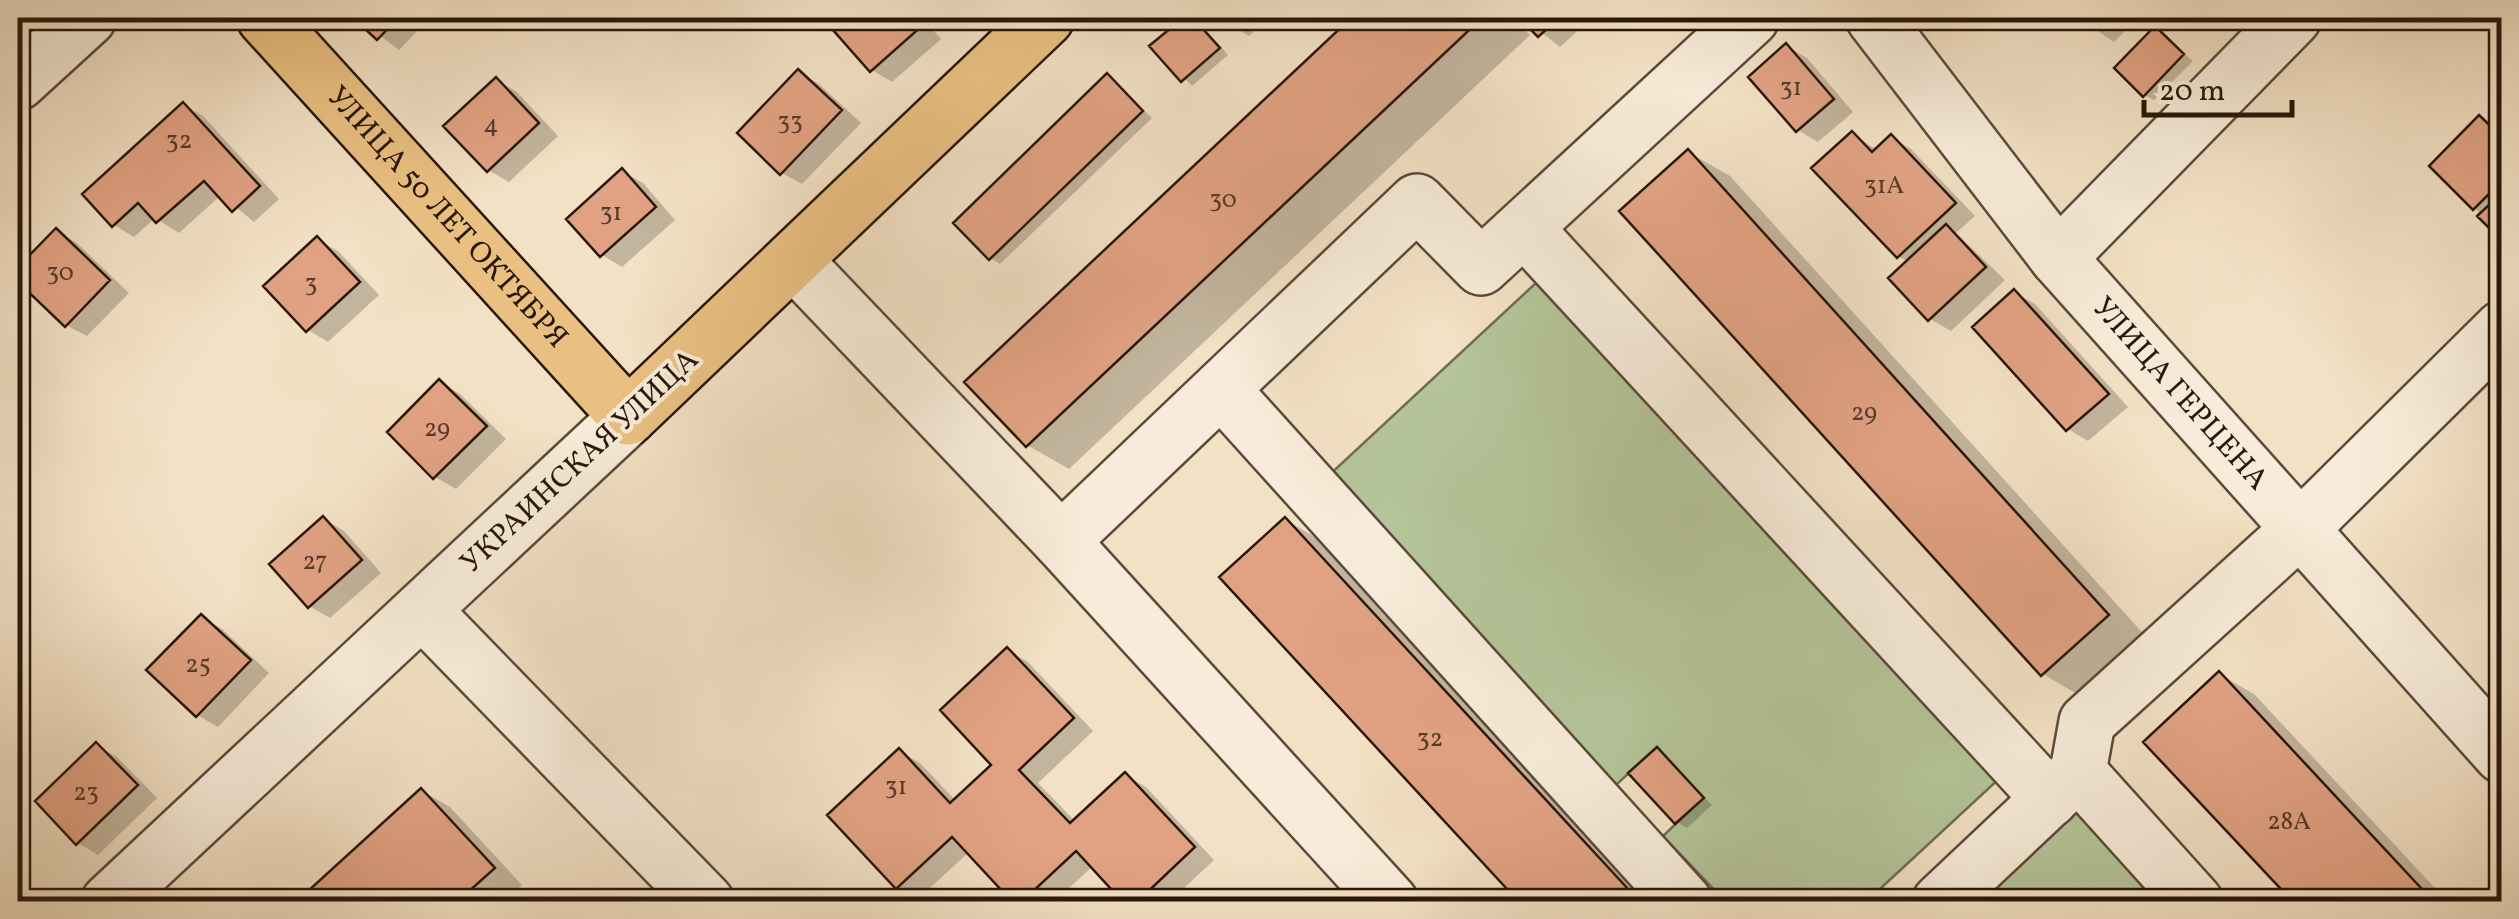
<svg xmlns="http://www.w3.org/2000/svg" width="2519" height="919" viewBox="0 0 2519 919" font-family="Vollkorn,serif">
  <rect width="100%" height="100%" fill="#f3e1c5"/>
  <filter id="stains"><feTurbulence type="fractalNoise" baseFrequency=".002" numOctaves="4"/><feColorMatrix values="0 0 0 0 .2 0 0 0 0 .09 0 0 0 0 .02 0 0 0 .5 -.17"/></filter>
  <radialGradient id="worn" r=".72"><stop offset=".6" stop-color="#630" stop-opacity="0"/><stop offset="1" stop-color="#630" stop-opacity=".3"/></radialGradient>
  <!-- green -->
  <path fill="#b5c499" stroke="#6e6e52" stroke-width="2.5" d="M1537 282 2001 777 1867 901H1725L1663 836 1703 798 1657 747 1616 785 1327 477Z
    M2068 804 2160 901 1964 902Z"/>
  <!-- shadow -->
  <path fill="#0003" d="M357 18H430L399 50Z
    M851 18H922L941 39 892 82 872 70 837 30Z
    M1187 18 1199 22 1228 55 1192 86 1153 47Z
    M1219 18H1268L1249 36Z
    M1355 18H1513L1530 35 1069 469 1027 445 967 382Z
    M1523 18H1592L1560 47Z
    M2078 18H2139L2114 42Z
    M2155 29 2193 61 2154 100 2144 95Z
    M1787 46 1807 58 1853 112 1818 142 1798 130Z
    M799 72 819 84 861 123 802 184 782 173Z
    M1107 77 1152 118 1000 264 990 258Z
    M496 80 517 92 558 136 509 182 488 170Z
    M183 105 203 116 279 199 254 222 221 195 179 233 155 218 134 237 114 225Z
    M2480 118 2502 131V237L2475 208Z
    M1852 134 1877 150 1891 137 1911 149 1975 216 1956 233 2005 280 1951 331 1930 319 1892 278 1909 262 1898 256Z
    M1688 152 1730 176 2149 640 2084 698 2043 674Z
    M623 172 643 183 675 220 622 267 602 255Z
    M56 231 77 243 129 293 87 336 66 325 18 278V270Z
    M317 240 338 251 379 295 328 342 308 330Z
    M2014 292 2035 304 2128 407 2088 441 2068 429 1975 327Z
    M440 382 460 394 506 439 456 489 435 477 390 432Z
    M324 519 344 531 381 573 330 618 309 606Z
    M1286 520 1327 544 1657 902H1522Z
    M201 617 222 629 269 673 218 727 197 715Z
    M1007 650 1028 662 1093 731 1038 783 1075 821 1125 775 1146 787 1214 860 1169 902H1127L1093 866 1054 902H996L1007 892 969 852 918 899 898 887 831 816 899 751 920 763 956 801 995 765Z
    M2219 674 2254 694 2448 902H2296Z
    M96 746 117 757 157 798 98 855 78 843Z
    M1657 750 1712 805 1687 828 1677 822Z
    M422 791 450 807 522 885 504 902H300Z
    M18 879 37 898 33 902H18Z"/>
  <!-- building -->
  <path fill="#e1a283" stroke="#28170b" stroke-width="2.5" d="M353 18H398L377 40Z
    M847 18H915L922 26 870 72 833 30Z
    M1183 18H1193L1220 48 1181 82 1149 46Z
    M1351 18H1482L1026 447 964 382Z
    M1519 18H1559L1538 37Z
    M2155 26 2184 54 2143 97 2114 68Z
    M1786 43 1834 99 1796 132 1748 77Z
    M798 69 842 110 780 175 737 133Z
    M1107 73 1143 111 989 260 953 223Z
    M496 77 539 123 487 172 443 126Z
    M183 102 260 186 232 212 204 181 156 223 138 203 112 227 82 194Z
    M2479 115 2502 137V181L2473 210 2429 166Z
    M1852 131 1872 152 1891 134 1956 203 1897 258 1811 168Z
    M1688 149 2109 615 2041 676 1619 211Z
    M622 168 656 207 600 257 566 219Z
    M2502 193V241L2477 216Z
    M1946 224 1986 267 1928 321 1888 278Z
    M56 228 110 280 65 327 18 282V267Z
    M317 236 360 282 306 332 263 286Z
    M2014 289 2109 394 2066 431 1972 327Z
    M439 379 487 426 433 479 387 432Z
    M323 516 362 560 308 608 269 564Z
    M1285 517 1640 902H1519L1219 577Z
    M201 614 251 660 196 717 146 670Z
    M1007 647 1074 718 1019 770 1070 823 1125 772 1195 847 1137 902H1123L1076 851 1031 893 1039 902H993L1003 892 952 837 896 889 827 815 899 748 950 803 991 765 940 710Z
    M2219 671 2434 902H2293L2143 742Z
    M96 742 138 785 76 845 35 801Z
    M1657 747 1704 798 1675 824 1628 773Z
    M421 788 495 868 457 902H296Z"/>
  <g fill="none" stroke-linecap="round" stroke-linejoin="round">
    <defs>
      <g id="minor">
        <path id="s1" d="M1874 18 2058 258 2502 755"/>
        <path d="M18 82 88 18"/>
        <path d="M1525 229 2050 799"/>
        <path d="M2058 258 2293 18"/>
        <path d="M794 261 1061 541 1390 902"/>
        <path d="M1221 389 1684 902"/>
        <path d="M1061 541 1417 202 1481 267 1751 18"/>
        <path d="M422 610 706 902"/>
        <path d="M2078 772 2195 902"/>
        <path d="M109 902 628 417"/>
        <path d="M1940 902 2078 772 2087 722 2301 528 2502 329"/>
      </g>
      <g id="major">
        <path id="s2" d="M265 18 628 417 1046 18"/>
      </g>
    </defs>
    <!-- minor casing -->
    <use href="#minor" stroke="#5b4a3a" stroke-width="60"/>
    <!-- major casing -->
    <use href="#major" stroke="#28170b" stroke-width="60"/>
    <!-- minor -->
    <use href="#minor" stroke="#f7ecd9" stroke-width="55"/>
    <!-- major -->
    <use href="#major" stroke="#eac082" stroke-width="55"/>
  </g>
  <g text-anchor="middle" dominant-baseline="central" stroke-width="8" stroke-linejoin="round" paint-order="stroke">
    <!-- number labels -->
    <g font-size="25" fill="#563a29">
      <text x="1791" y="88">31</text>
      <text x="790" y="122">33</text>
      <text x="491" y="125">4</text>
      <text x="179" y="141">32</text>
      <text x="1884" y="186">31А</text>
      <text x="1223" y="200">30</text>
      <text x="611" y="213">31</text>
      <text x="60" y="273">30</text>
      <text x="311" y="284">3</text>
      <text x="1864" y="413">29</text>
      <text x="437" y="429">29</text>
      <text x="315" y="562">27</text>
      <text x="198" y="665">25</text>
      <text x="1430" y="739">32</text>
      <text x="896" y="787">31</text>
      <text x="86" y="793">23</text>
      <text x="2289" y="822">28А</text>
    </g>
    <!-- street labels -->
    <g font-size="30" fill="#28170b" stroke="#f7ecd9">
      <text stroke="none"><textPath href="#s2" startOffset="270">УЛИЦА 50 ЛЕТ ОКТЯБРЯ</textPath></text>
      <text stroke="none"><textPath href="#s1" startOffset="485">УЛИЦА ГЕРЦЕНА</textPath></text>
      <text transform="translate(580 462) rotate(-43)">УКРАИНСКАЯ УЛИЦА</text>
    </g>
  </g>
  <!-- margin -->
  <rect width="2519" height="919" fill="none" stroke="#f3e1c5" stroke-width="60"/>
  <rect x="20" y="20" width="2479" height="879" fill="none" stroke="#28170b" stroke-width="5"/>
  <rect x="30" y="30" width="2459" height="859" fill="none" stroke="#28170b" stroke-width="2.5"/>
  <!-- scale -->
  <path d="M2144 100v15h148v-15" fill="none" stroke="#28170b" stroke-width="5"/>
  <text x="2159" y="100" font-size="30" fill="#28170b" stroke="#f7ecd9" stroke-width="8" paint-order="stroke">20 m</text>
  <rect width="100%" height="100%" filter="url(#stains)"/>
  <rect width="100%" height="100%" fill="url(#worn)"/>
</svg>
